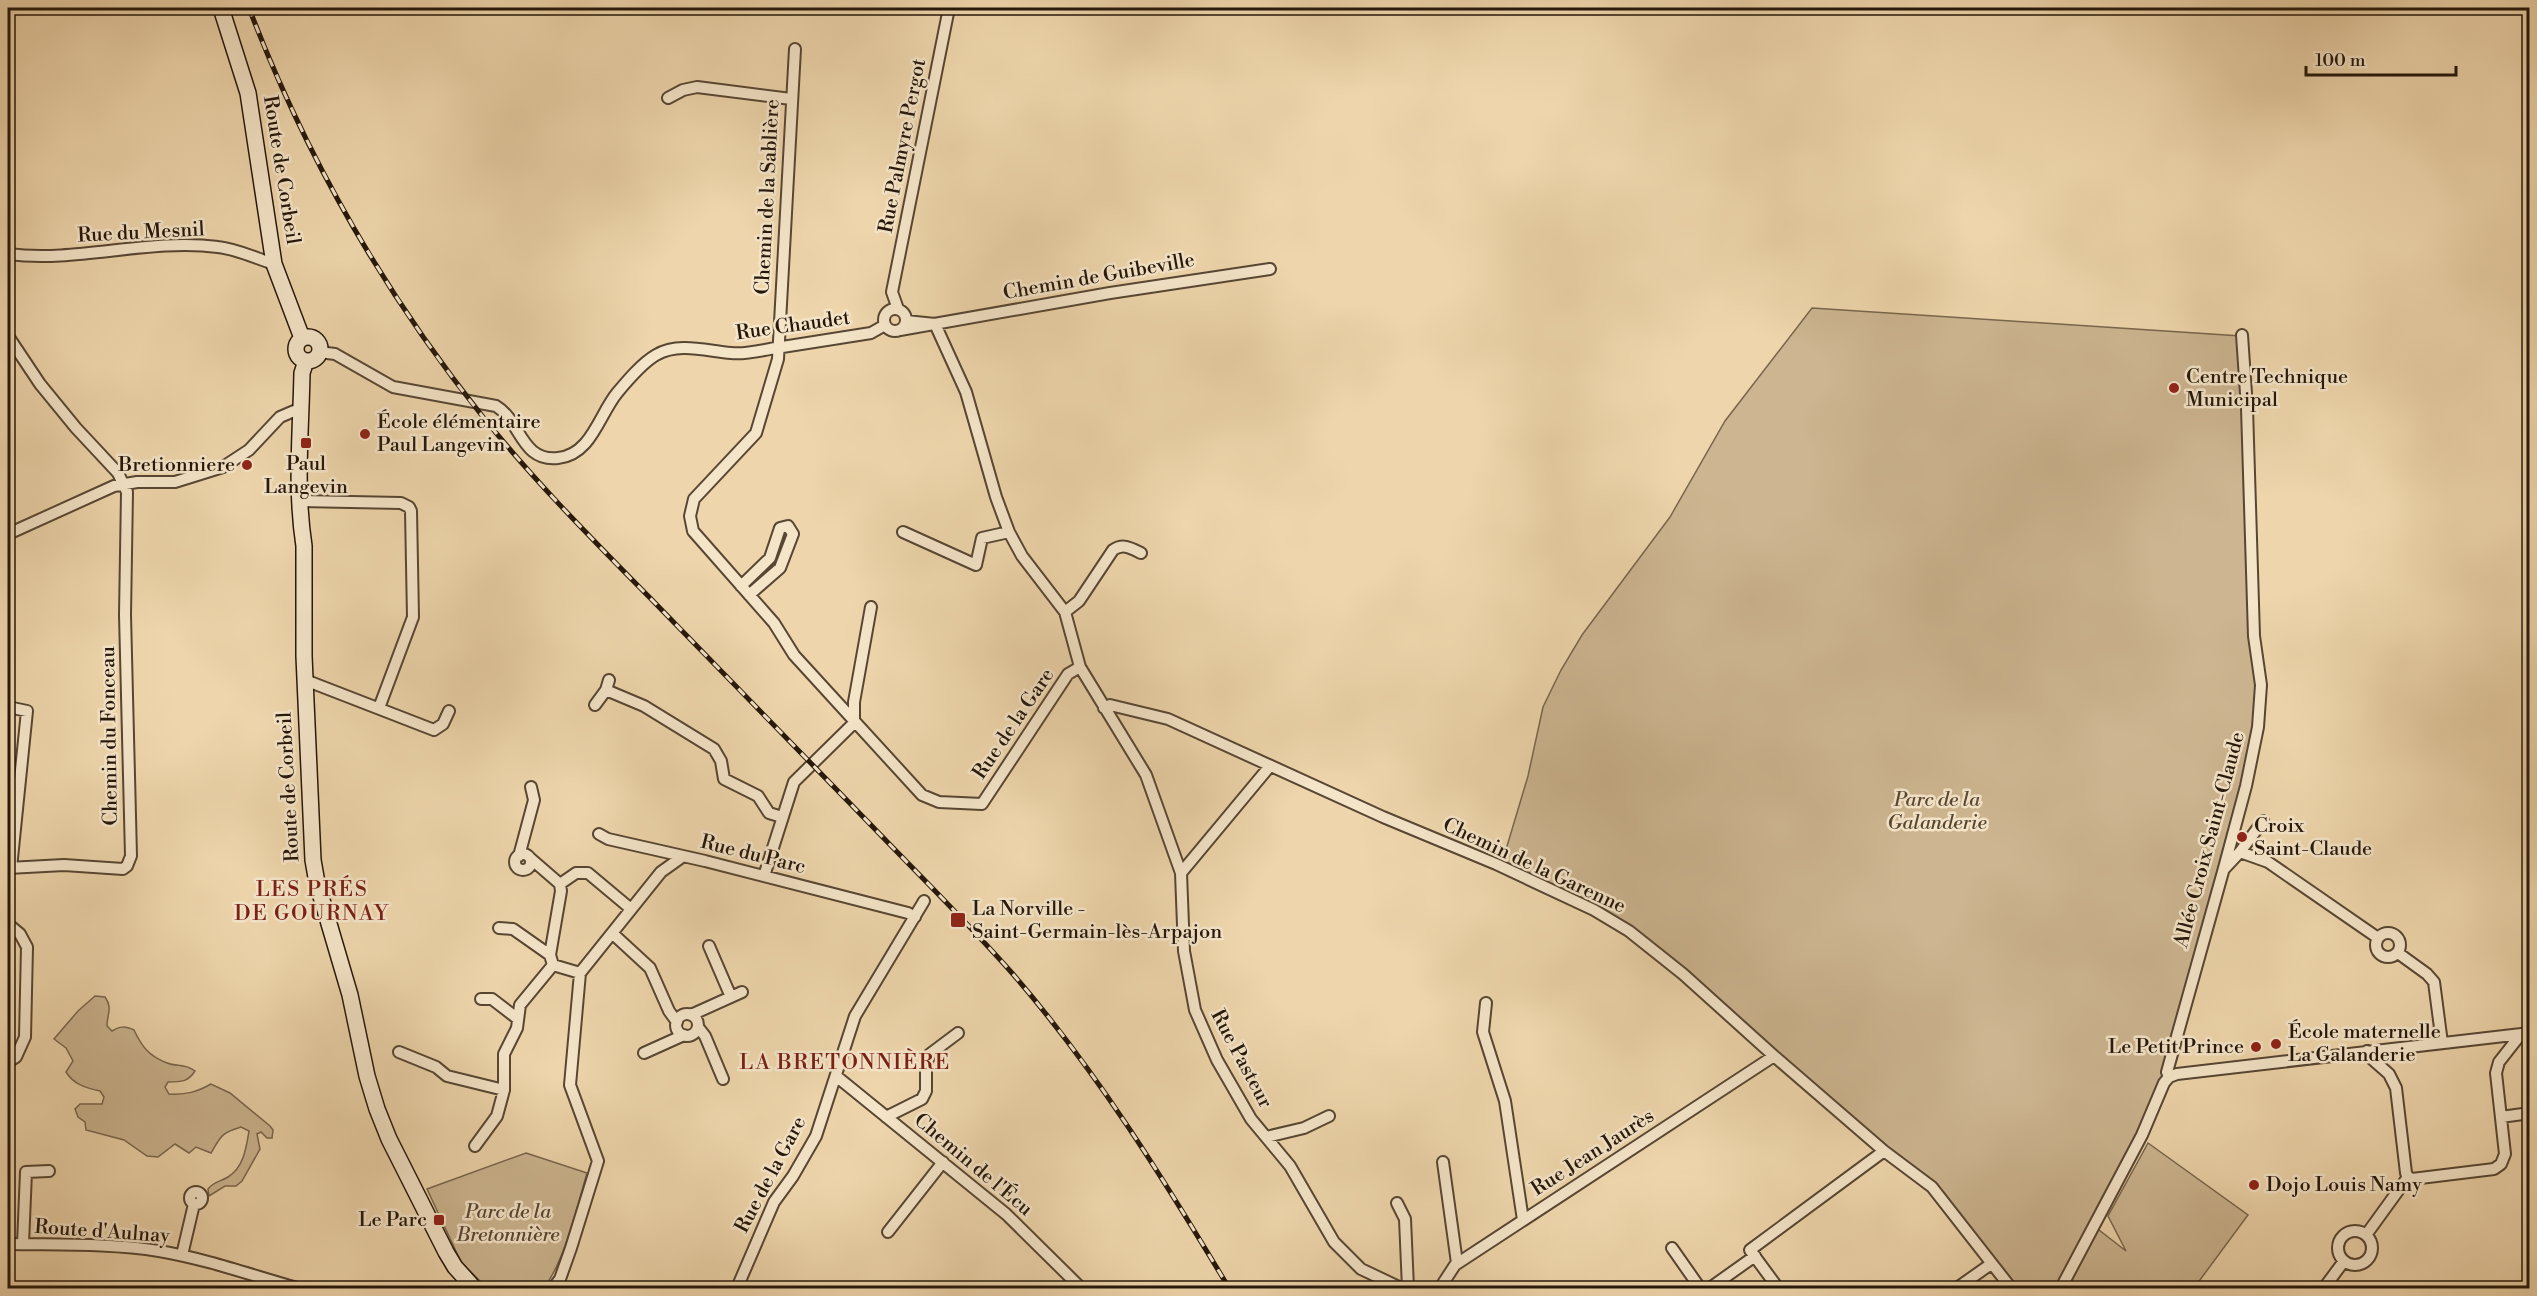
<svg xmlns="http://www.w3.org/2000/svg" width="2537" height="1296" viewBox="0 0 2537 1296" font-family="'Libre Bodoni',serif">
  <rect width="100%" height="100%" fill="#eed5ab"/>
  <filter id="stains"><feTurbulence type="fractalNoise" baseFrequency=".00333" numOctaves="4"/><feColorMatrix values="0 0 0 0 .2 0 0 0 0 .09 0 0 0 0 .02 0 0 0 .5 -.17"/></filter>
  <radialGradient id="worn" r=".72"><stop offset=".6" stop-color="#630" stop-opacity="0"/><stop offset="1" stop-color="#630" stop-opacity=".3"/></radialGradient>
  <!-- green -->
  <path fill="#ccb590" stroke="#78664e" stroke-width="1.5" d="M1812 308 2241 336 2258 727 2164 1083 2094 1226 2126 1251 2108 1216 2148 1143 2248 1215 2194 1288H2011L1932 1186 1629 931 1502 863 1528 776 1543 707 1561 670 1582 635 1670 517 1725 421Z
    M95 996 105 997C113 1008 107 1014 107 1026L112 1031C120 1026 125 1026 134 1030 142 1047 149 1056 167 1063 177 1067 185 1063 195 1071 188 1082 181 1082 168 1082L165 1087 169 1094C186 1095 197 1092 211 1084L230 1093 270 1126 273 1130 272 1138H267L261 1132 257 1134 260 1149 242 1181 236 1186H225L209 1196 208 1189C214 1181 220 1182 228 1177 244 1167 246 1148 249 1131L241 1127C221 1133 221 1136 211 1153L196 1147 189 1153 175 1144 158 1157 147 1156 124 1140 86 1130 85 1122 78 1117 75 1109 80 1104H102L104 1097 100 1091C86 1088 73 1084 66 1072L73 1061 66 1048 54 1039 78 1011Z
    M526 1153 587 1173C578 1203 563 1267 543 1288H487L461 1262 427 1189Z"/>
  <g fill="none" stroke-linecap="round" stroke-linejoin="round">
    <defs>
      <path id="street" d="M795 49 778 359 756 433 694 499 690 516 693 531 774 623 794 655 922 795 939 802 982 804 1068 674 1080 667
        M668 98 683 90 697 87 791 99
        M8 254C78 263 148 238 218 247 237 249 255 258 274 264
        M898 309 892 292 949 8
        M884 320a11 11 0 1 1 22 0a11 11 0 1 1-22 0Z
        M906 321 935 324 966 392 996 497 1009 532 1022 556 1065 612 1080 667 1146 775 1181 873 1184 951 1195 1010 1217 1060 1251 1119 1290 1166 1334 1242 1361 1269 1401 1288
        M900 330 1110 293 1270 269
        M8 336 40 384 76 428 118 473 127 492 125 615 131 856 127 866 123 869 64 865 8 868
        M319 352 335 354 393 387 496 406C521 421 521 462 558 458 591 455 599 415 617 393 627 381 642 363 656 355 679 342 706 351 731 353 746 355 762 350 776 348 808 343 839 338 871 333L885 325
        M300 501 401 503 409 507 411 511 413 617 379 708
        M903 532 976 565 982 538 1009 532
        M8 534 114 486 137 482H175L223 467 249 450 280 417 294 411 301 412
        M741 586 770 558 780 528 788 526 793 534 780 568 749 595
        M1065 612 1079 601 1113 550C1123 543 1131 548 1141 553
        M305 680 434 730 443 724 449 711
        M606 690 644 706 714 749 721 761 724 779 758 796 769 813 782 817
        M595 705 606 690 609 680
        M8 707 27 711 11 868
        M1104 708 1110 705 1168 719 1383 817 1496 864 1594 910 1629 931 1683 974 1774 1056 1884 1151 1932 1187 2011 1288
        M854 723V702L871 607
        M599 834 608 839 705 861 908 913 915 917
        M2240 852 2268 862 2378 938
        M515 862a8 8 0 1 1 16 0a8 8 0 1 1-16 0Z
        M519 856 534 800 531 787
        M2225 868 2240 852 2263 821
        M1181 873 1270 766
        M764 876 794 782 854 723
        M560 884 576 873H588L631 909
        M8 924 20 934 27 947 25 1037 16 1057 8 1062
        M499 928 513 929 550 955
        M2376 945a12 12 0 1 1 24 0a12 12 0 1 1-24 0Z
        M612 933 650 968 669 1011 677 1022
        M709 946 731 997
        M2398 953 2427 974 2434 982 2442 1043
        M553 965 580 973
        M481 999H492L518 1019
        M1486 1003 1483 1032 1505 1101 1523 1220
        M676 1025a11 11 0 1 1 22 0a11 11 0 1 1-22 0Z
        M691 1015 742 992
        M698 1027 705 1036 723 1079
        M2367 1051 2372 1059 2389 1074 2396 1088 2406 1173 2408 1177
        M399 1052 436 1067 447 1076 504 1090V1054L517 1028 520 1005 553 965 550 955 561 891 560 884 530 858
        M644 1053 684 1035
        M836 1076 1006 1214 1081 1288
        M2169 1077 2167 1072 2224 868 2246 786 2258 727 2261 685 2254 636 2247 408 2242 335
        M886 1117 922 1099 926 1091V1064L930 1054 958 1033
        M2501 1117 2530 1113
        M1266 1137 1304 1128 1329 1116
        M475 1146 497 1116 504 1090
        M1443 1162 1457 1263
        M2408 1177 2412 1179 2494 1169 2501 1164 2505 1154 2496 1073 2499 1062 2521 1034
        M190 1198a6 6 0 1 1 12 0a6 6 0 1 1-12 0Z
        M1397 1203 1405 1219 1408 1288
        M2338 1248a17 17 0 1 1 34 0a17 17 0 1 1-34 0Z
        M888 1232 943 1162
        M2366 1235 2408 1177
        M8 1244C57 1245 110 1243 159 1251 206 1259 251 1275 297 1288
        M23 1244 26 1172 49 1171
        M1672 1248 1700 1288
        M182 1255 194 1204
        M553 1288 560 1279 571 1248 598 1161 570 1085 580 973 661 872 682 857
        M737 1288 774 1202 793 1176 816 1136 855 1016 924 901
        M1440 1288 1455 1265 1774 1056
        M1710 1288 1755 1256
        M1778 1288 1750 1250 1884 1151
        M1957 1288 1991 1264
        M2061 1288 2142 1135 2164 1083 2169 1077 2177 1074 2530 1033
        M2324 1288 2344 1261"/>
      <path id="secondary" d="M221 8 248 93 274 264 302 338
        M296 349a12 12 0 1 1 24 0a12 12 0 1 1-24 0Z
        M306 361 302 373C301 430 295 488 304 546V656L313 860 317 883 350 995 367 1076 377 1109 389 1139 446 1252 455 1267 474 1288"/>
    </defs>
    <!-- street casing -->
    <use href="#street" stroke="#574633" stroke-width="14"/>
    <!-- secondary casing -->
    <use href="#secondary" stroke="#25170b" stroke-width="18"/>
    <!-- street -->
    <use href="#street" stroke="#f4e4c8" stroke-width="10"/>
    <!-- secondary -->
    <use href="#secondary" stroke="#f4e4c8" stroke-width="15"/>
    <defs>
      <path id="rail" d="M249 8C305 155 385 294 483 417 536 483 596 543 655 603 727 677 799 751 871 825 918 874 967 922 1012 973 1096 1070 1163 1178 1229 1288"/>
    </defs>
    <!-- rail casing -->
    <use href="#rail" stroke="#25170b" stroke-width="5"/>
    <!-- rail -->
    <use href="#rail" stroke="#f4e4c8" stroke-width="3" stroke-dasharray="9" stroke-linecap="butt"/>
  </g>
  <!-- markers -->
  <g fill="#8f2418" stroke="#f4e4c8" stroke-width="2">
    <circle cx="2174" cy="388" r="6"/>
    <circle cx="365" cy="434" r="6"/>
    <rect x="300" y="437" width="12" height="12" rx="3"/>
    <circle cx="247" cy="465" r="6"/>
    <circle cx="2242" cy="837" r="6"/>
    <rect x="950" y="912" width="16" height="16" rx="3"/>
    <circle cx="2276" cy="1044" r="6"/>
    <circle cx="2256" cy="1047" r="6"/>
    <circle cx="2254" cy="1185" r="6"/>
    <rect x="433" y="1214" width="12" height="12" rx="3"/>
  </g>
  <g text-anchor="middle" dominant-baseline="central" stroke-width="5" stroke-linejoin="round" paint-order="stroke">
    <!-- street labels -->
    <g font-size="20" fill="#25170b" stroke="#f4e4c8">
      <text transform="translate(903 146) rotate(-79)">Rue Palmyre Pergot</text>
      <text transform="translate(281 170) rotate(81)">Route de Corbeil</text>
      <text transform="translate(768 197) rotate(-87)">Chemin de la Sablière</text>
      <text transform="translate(141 233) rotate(-3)">Rue du Mesnil</text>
      <text transform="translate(1099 277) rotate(-10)">Chemin de Guibeville</text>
      <text transform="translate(793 326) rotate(-8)">Rue Chaudet</text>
      <text transform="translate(1014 724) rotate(-56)">Rue de la Gare</text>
      <text transform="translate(110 736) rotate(-91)">Chemin du Fonceau</text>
      <text transform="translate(289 787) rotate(-93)">Route de Corbeil</text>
      <text transform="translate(2210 840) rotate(-75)">Allée Croix Saint-Claude</text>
      <text transform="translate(753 855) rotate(14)">Rue du Parc</text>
      <text transform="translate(1534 866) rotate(25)">Chemin de la Garenne</text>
      <text transform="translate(1241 1059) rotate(62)">Rue Pasteur</text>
      <text transform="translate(1593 1153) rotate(-33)">Rue Jean Jaurès</text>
      <text transform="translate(973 1165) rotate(40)">Chemin de l'Écu</text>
      <text transform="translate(771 1175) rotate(-62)">Rue de la Gare</text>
      <text transform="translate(102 1232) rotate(4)">Route d'Aulnay</text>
    </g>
    <!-- poi labels -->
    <g font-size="20" fill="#25170b" stroke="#f4e4c8" text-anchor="start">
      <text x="2186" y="377">Centre Technique<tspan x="2186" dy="23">Municipal</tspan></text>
      <text x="377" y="422">École élémentaire<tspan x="377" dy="23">Paul Langevin</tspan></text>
      <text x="306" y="464" text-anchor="middle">Paul<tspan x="306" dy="23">Langevin</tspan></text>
      <text x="235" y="465" text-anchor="end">Bretionniere</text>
      <text x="2254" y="826">Croix<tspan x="2254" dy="23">Saint-Claude</tspan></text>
      <text x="972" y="909">La Norville -<tspan x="972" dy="23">Saint-Germain-lès-Arpajon</tspan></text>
      <text x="2288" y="1032">École maternelle<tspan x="2288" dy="23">La Galanderie</tspan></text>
      <text x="2244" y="1047" text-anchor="end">Le Petit Prince</text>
      <text x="2266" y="1185">Dojo Louis Namy</text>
      <text x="427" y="1220" text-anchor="end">Le Parc</text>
    </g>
    <!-- park labels -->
    <g font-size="20" font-style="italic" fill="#574633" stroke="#f4e4c8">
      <text x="1937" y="800">Parc de la<tspan x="1937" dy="23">Galanderie</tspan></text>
      <text x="508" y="1212">Parc de la<tspan x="508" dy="23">Bretonnière</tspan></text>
    </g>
    <!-- neighbourhood labels -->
    <g font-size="21" letter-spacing="1.5" fill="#7a1f14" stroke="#f4e4c8">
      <text x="312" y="890">LES PRÉS<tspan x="312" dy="24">DE GOURNAY</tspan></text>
      <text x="845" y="1063">LA BRETONNIÈRE</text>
    </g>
  </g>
  <!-- margin -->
  <rect width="2537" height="1296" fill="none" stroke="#eed5ab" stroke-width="30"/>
  <rect x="9" y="9" width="2519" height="1278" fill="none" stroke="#25170b" stroke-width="3"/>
  <rect x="15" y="15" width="2507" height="1266" fill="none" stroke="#25170b" stroke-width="1.5"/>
  <!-- scale -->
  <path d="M2306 66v9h150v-9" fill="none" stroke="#25170b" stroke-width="3"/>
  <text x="2315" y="66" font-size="18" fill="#25170b" stroke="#f4e4c8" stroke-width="4.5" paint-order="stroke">100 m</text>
  <rect width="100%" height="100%" filter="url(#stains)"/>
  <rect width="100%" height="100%" fill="url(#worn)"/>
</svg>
